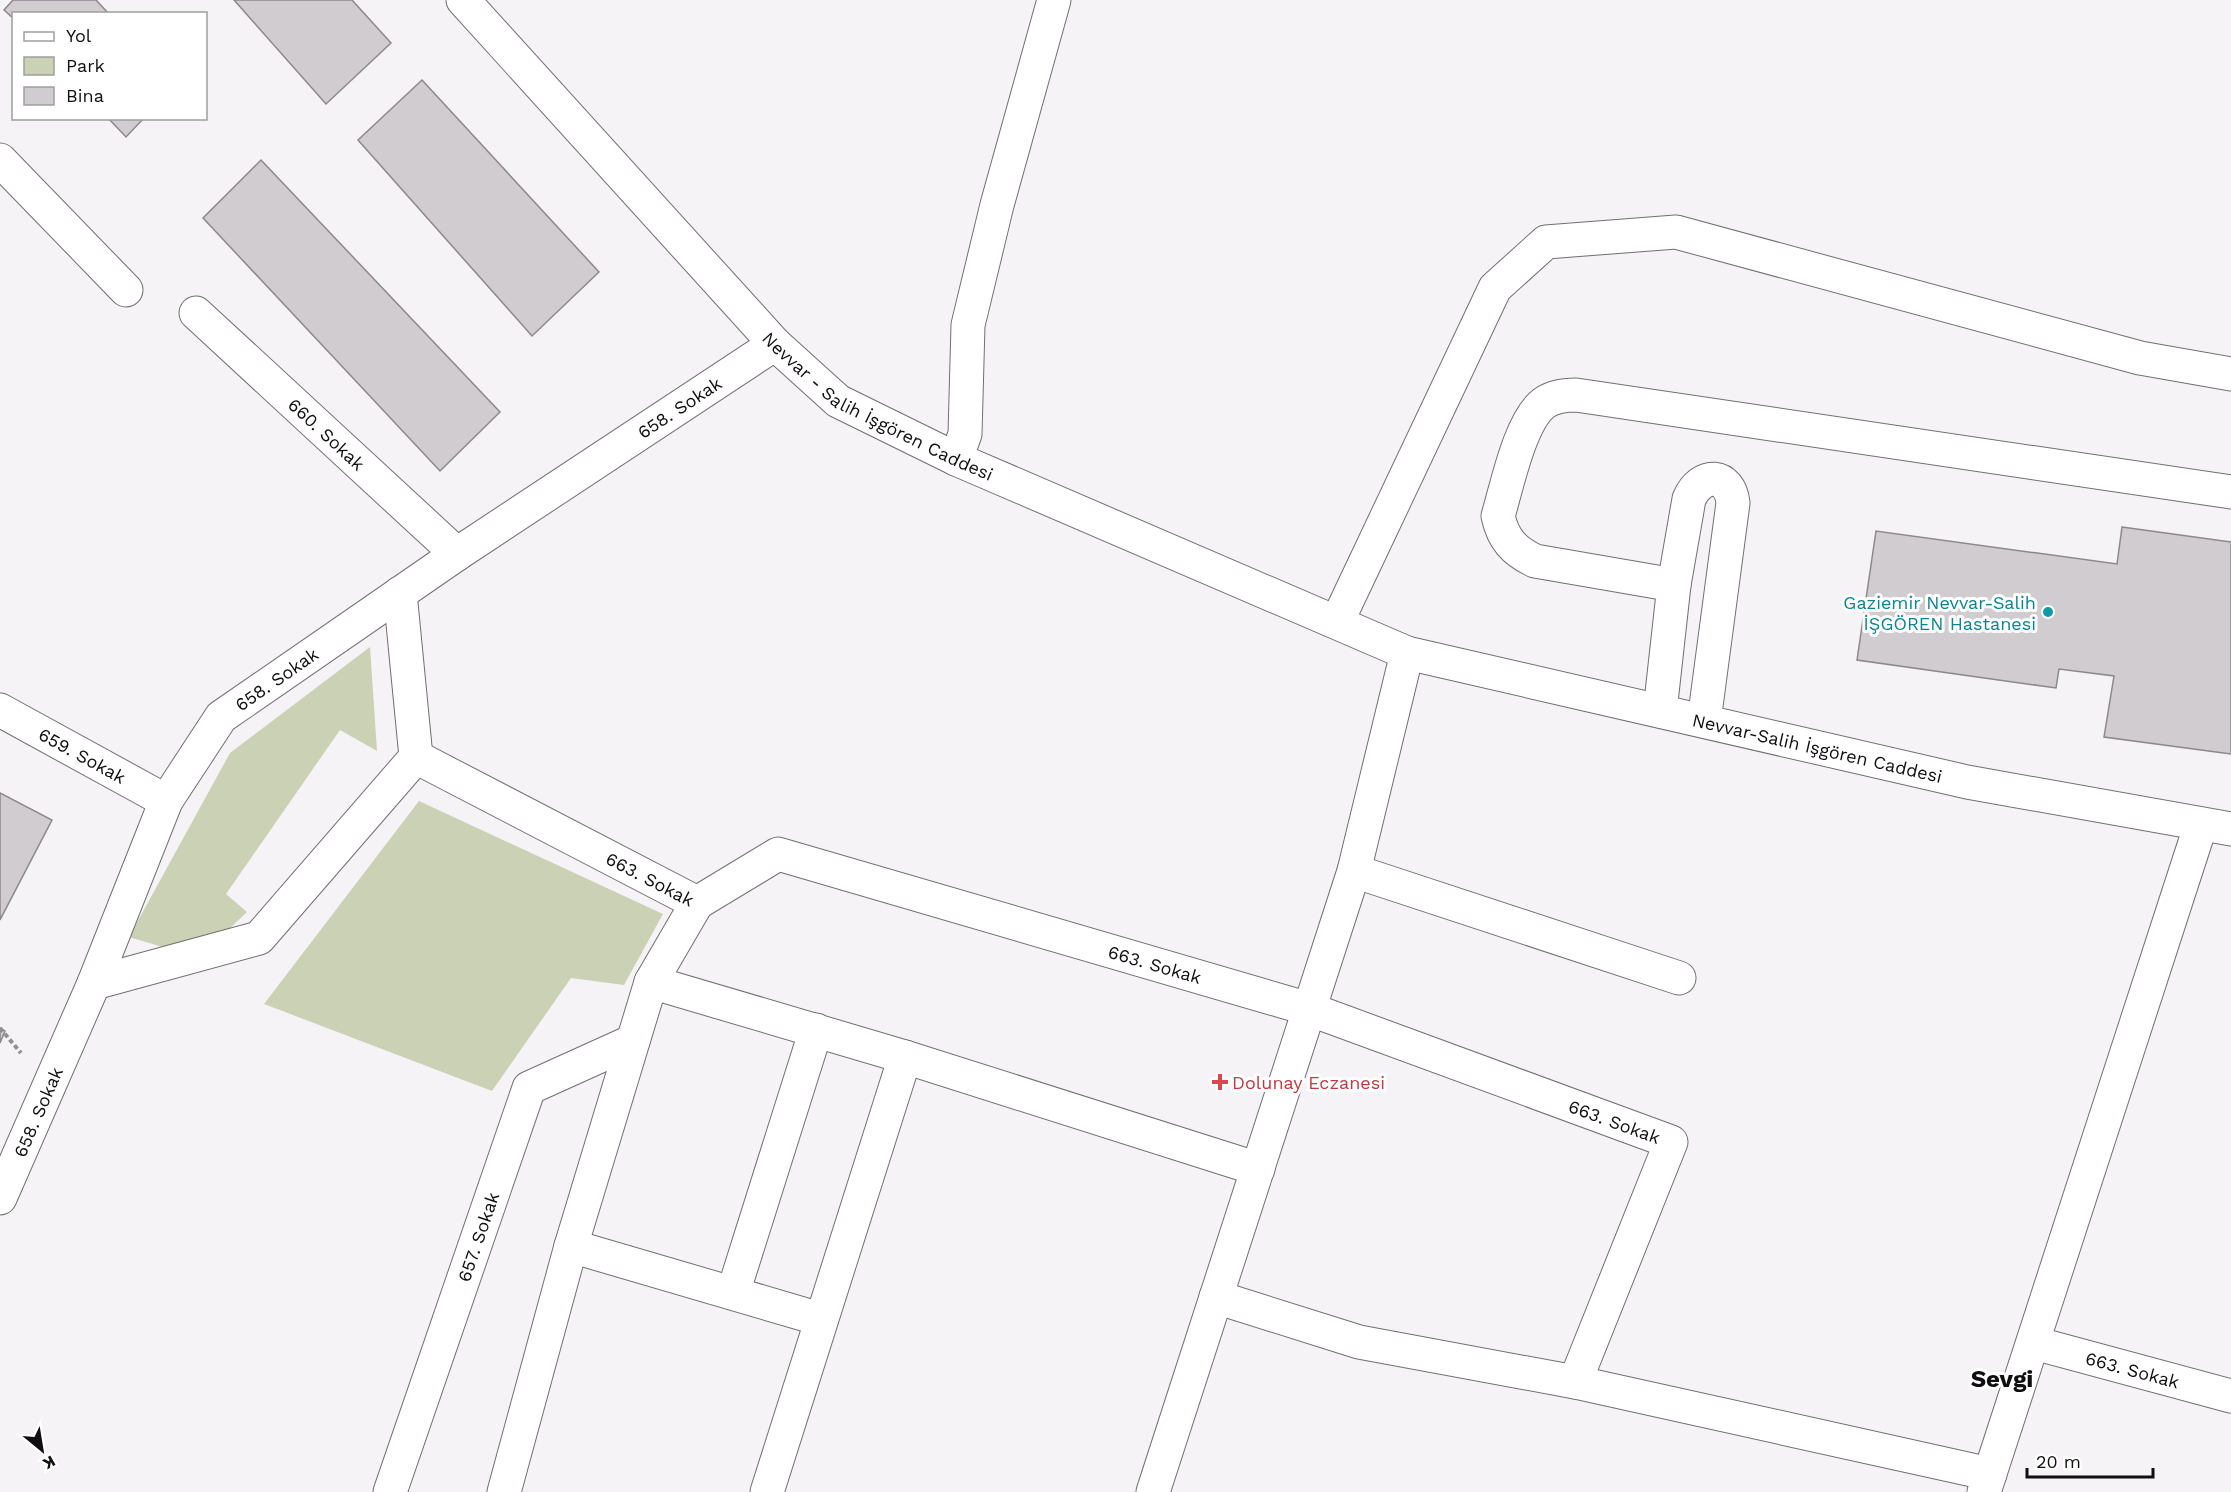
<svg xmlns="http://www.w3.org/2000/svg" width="2231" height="1492" viewBox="0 0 2231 1492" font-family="'Work Sans',sans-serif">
  <rect width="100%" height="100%" fill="#f6f3f7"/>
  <!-- green -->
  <path fill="#cbd1b5" d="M370 647 377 751 340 730 226 894 247 912 221 937 166 948 129 937 230 753Z
    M419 801 663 914 624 985 571 978 492 1091 264 1004Z"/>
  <!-- building -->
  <path fill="#d0cccf" stroke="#8c888b" stroke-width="1.5" d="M13 0H96L109 14H14V19L4 10Z
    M234 0H352L391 43 326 104Z
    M422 80 599 272 532 336 358 140Z
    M108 118H144L126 137Z
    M261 160 500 412 440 471 203 218Z
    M2122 527 2231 542V754L2104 737 2114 676 2059 669 2056 688 1857 660 1876 531 2117 564Z
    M0 793 52 820 0 920Z
    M0 1028 5 1031 0 1043Z"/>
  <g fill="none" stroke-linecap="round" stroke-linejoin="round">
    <defs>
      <g id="minor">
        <path id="s1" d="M463 0 775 344 838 401 956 459 1407 653 1967 782 2231 829"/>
        <path d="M0 160 126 290"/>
        <path id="s2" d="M196 313 457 554"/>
        <path d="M956 459 965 434 968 325 997 205 1054 0"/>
        <path d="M1674 585 1689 499C1701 471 1730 473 1733 503L1704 721"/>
        <path d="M1337 622 1495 288 1546 242 1676 232 2140 358 2231 374"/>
        <path id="s3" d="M0 710 166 801"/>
        <path d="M1660 711 1674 585 1535 561C1514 551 1503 539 1498 516 1507 486 1520 421 1544 403 1554 396 1565 395 1576 395L2231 492"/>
        <path id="s4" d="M416 757 697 903 778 854 1309 1009 1671 1142 1575 1382 1359 1342 1216 1297"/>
        <path d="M1354 871 1679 978"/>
        <path d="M651 982 697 903"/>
        <path d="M94 983 259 938 416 757 400 593"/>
        <path id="s5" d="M0 1198 94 983 166 801 221 717 457 554 775 344"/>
        <path d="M571 1246 820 1319"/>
        <path d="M733 1293 816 1030"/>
        <path id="s6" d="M2034 1343 2231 1396"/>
        <path d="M1575 1382 1990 1474"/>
        <path id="s7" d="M390 1492 529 1088 633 1041"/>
        <path d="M504 1492 571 1246 651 982 905 1057 1258 1169"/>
        <path d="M767 1492 905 1057"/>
        <path d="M1153 1492 1354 871 1407 653"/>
        <path d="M1984 1492 2201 824"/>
      </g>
    </defs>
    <!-- minor casing -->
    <use href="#minor" stroke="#726f73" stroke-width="35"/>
    <!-- path -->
    <path stroke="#918f91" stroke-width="4" stroke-dasharray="4.5 3" stroke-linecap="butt" d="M0 1028 21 1053"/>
    <!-- minor -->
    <use href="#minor" stroke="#fff" stroke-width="33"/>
  </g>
  <!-- markers -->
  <circle fill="#0f9aa8" stroke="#fff" stroke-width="2" cx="2048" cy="612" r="6"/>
  <path fill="#e0444e" stroke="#fff" stroke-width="2" d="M1217 1073h6v6h6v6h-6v6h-6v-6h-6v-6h6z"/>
  <g text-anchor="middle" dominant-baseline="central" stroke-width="6" stroke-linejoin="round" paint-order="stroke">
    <!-- street labels -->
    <g font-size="18" fill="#100f10" stroke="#fff">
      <text stroke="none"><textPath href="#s1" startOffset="586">Nevvar - Salih İşgören Caddesi</textPath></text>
      <text stroke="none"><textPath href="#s5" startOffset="1084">658. Sokak</textPath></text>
      <text stroke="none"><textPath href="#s2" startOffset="178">660. Sokak</textPath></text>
      <text stroke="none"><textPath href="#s5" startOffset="598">658. Sokak</textPath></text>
      <text stroke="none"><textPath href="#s1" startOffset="1593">Nevvar-Salih İşgören Caddesi</textPath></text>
      <text stroke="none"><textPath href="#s3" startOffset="94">659. Sokak</textPath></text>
      <text stroke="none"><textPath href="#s4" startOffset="264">663. Sokak</textPath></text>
      <text stroke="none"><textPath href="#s4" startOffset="804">663. Sokak</textPath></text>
      <text stroke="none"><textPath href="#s5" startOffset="94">658. Sokak</textPath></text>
      <text stroke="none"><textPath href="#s4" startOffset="1290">663. Sokak</textPath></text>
      <text stroke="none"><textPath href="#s7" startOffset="270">657. Sokak</textPath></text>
      <text stroke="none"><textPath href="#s6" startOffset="102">663. Sokak</textPath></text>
    </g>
    <!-- culture labels -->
    <g font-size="18" fill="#0d838f" stroke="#fff" text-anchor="end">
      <text x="2036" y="602">Gaziemir Nevvar-Salih<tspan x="2036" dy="21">İŞGÖREN Hastanesi</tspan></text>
    </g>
    <!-- health labels -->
    <g font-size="18" fill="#be3a42" stroke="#fff" text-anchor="start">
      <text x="1232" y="1082">Dolunay Eczanesi</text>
    </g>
    <!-- district labels -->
    <g font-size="24" font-weight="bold" fill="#100f10" stroke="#fff">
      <text x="2002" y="1379">Sevgi</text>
    </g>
  </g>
  <!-- legend -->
  <rect x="12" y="12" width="195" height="108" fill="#ffffff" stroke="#9f9f9f" stroke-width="1.5"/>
  <rect x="24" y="32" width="30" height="9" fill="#ffffff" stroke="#9f9f9f" stroke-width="1.5"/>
  <text x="66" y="42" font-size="18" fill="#100f10">Yol</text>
  <rect x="24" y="57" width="30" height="18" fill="#cbd1b5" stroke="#9f9f9f" stroke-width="1.5"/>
  <text x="66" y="72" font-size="18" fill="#100f10">Park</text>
  <rect x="24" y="87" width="30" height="18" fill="#d0cccf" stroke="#9f9f9f" stroke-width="1.5"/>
  <text x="66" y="102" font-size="18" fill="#100f10">Bina</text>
  <!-- north arrow -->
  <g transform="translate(42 1450) rotate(150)" stroke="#ffffff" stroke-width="4.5" paint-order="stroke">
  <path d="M0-4.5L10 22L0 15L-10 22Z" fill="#100f10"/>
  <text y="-9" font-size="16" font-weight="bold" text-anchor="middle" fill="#100f10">K</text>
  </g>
  <!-- scale -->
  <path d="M2027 1468v9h126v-9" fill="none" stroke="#100f10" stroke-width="3"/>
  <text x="2036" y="1468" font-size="18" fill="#100f10" stroke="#ffffff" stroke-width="4.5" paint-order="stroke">20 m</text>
</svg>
